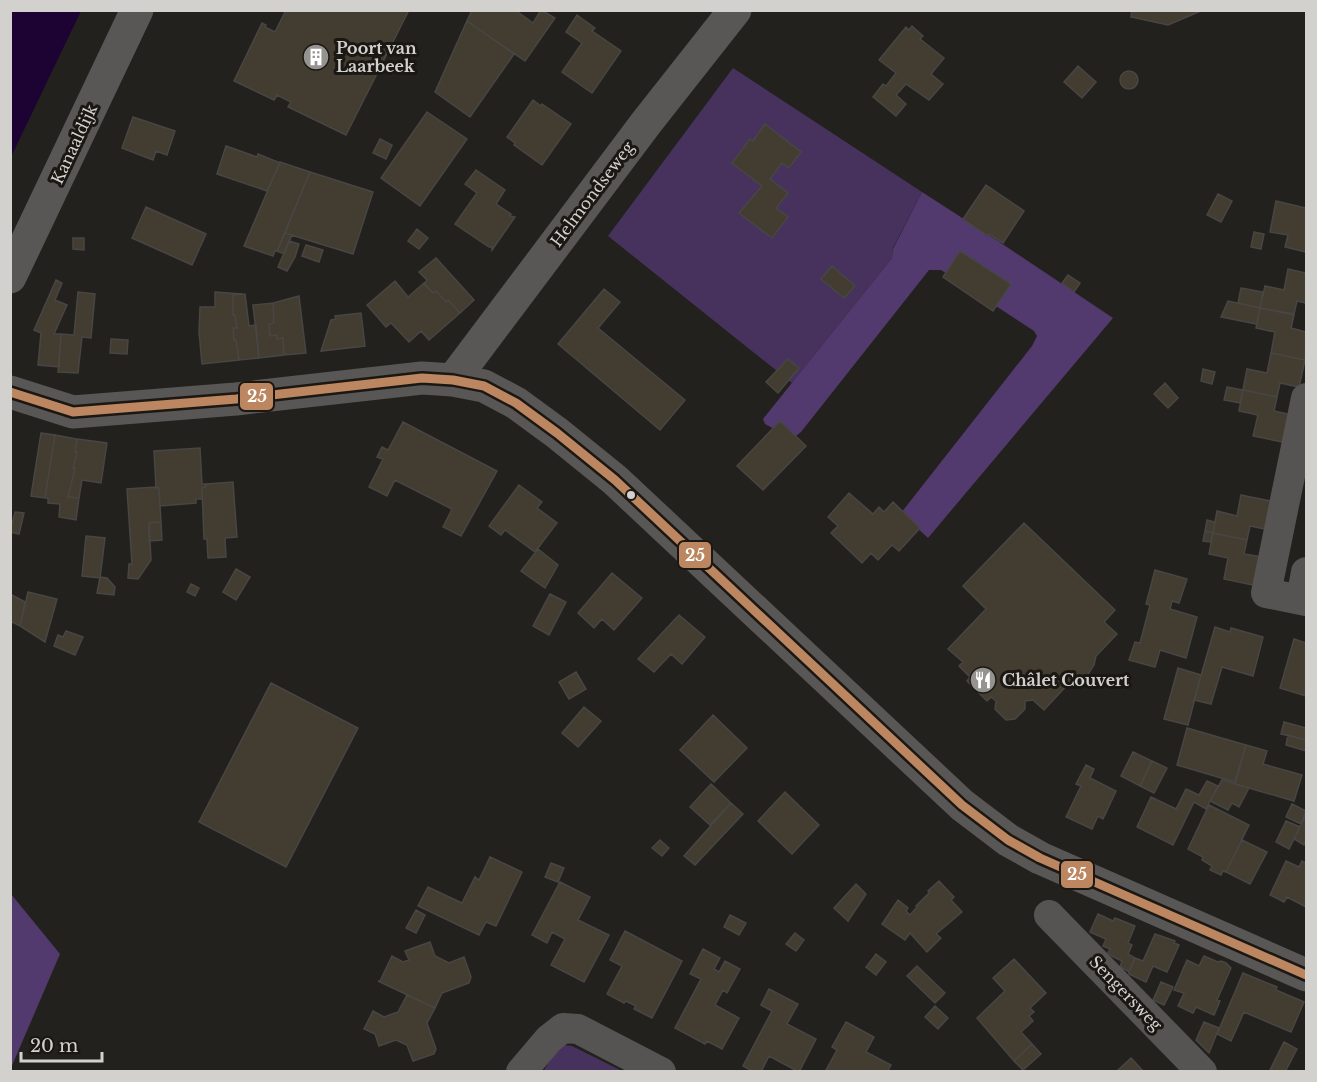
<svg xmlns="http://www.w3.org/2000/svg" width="1317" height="1082" viewBox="0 0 1317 1082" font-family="'Libre Baskerville',serif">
  <rect width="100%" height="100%" fill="#23211e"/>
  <!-- green -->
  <path fill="#46325d" d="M733 68 922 192 893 248 892 258 792 383 608 236Z
    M563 1045 572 1046 622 1071 543 1072 558 1047Z"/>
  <!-- forest -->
  <path fill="#52396e" d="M922 192 998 241 1113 318 928 538 901 513 1032 346 1037 336 1034 331 941 270H929L801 432 792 439 765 424 763 419 892 258 893 249Z
    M11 894 60 954 11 1068Z"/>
  <!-- water -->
  <path fill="#1d0333" d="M11 10 81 11 11 157 10 11Z"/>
  <!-- building -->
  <path fill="#433c30" stroke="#484644" stroke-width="1.5" d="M286 10H409L346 135 288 107 291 102 277 95 274 100 234 81 262 23 266 25 265 27 275 32Z
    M472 10H515L533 23 541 10 555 18 525 61 467 21Z
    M1132 10H1203L1168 25 1131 17Z
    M577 15 595 28 592 31 621 51 592 93 562 72 582 43 566 32Z
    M467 21 514 54 470 117 435 92Z
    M912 26 923 36 920 39 944 58 931 74 943 84 929 100 906 84 896 95 906 104 896 116 873 97 883 84 886 86 896 73 879 60 906 27 909 30Z
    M1078 66 1096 82 1082 98 1064 82Z
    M1120 80a9 9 0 1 1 18 0a9 9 0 1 1-18 0Z
    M533 100 541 106 542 104 571 124 542 165 514 145 515 143 507 137Z
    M427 112 467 139 420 206 381 178Z
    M133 117 175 131 167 155 156 151 153 160 122 148Z
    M765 124 801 152 789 168 782 163 770 179 788 193 776 208 788 217 772 238 739 213 762 186 732 163 750 139 753 141Z
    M380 139 392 145 386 159 373 153Z
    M226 146 257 157 258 154 280 163 267 191 217 174Z
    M280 162 310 172 277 251H275L273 256 244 246Z
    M476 170 505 190 496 204 511 214 510 216 515 217 492 250V247H489L455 224 477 193 465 184Z
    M310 172 373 192 353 254 285 233Z
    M986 185 1024 211 1003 243 989 234 988 236 963 219Z
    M1218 194 1232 201 1221 222 1207 215Z
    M1276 201 1306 208V252L1285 247 1288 235 1270 232Z
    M146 207 206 234 192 265 132 238Z
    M417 229 428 238 419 249 408 241Z
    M1254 232 1264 234 1261 249 1251 247Z
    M285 233 292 235 284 254 277 251Z
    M73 238H84V250L73 249Z
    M289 241 299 244 295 257 287 271 278 267Z
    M306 245 323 250 319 262 302 256Z
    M960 251 1011 284 993 311 943 277Z
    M436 258 474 300 460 313 448 300 446 302 436 291 433 293 424 284 427 280 419 272Z
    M832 266 855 286 844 298 821 279Z
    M1288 269 1306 273V303L1297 301 1294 314 1260 308 1265 286 1284 290Z
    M1068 275 1080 283 1074 292 1062 283Z
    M56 280 62 283 55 300 67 305 54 334H61L59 367 38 365 41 333 34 330Z
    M395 281 408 297 424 283 433 293 436 291 446 302 448 300 460 313 429 340 421 331 409 342 391 323 386 327 367 305Z
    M1241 288 1263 292 1260 308 1238 303Z
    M604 289 620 302 598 328 685 400 660 430 558 344Z
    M78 292 95 294 91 338 82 337 78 373 58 372 61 334 74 335Z
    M215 292 242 294 233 295V315H235L237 328H233L234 340H236L239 360 202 364 199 332 200 307H215Z
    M245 294 249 326 256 325 259 358 239 360 236 340H234L233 328H237L235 315H233V295Z
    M299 296 306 353 284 355 283 338 277 339V335L270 336 269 324 274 323 273 303Z
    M1228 301 1260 308 1257 324 1221 317Z
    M273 303 274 323 269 324 270 336 277 335V339L283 338 284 355 259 358 253 305Z
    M1260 308 1294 315 1291 328 1306 332 1305 360 1271 353 1275 332 1256 328Z
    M361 313 365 346 321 351 331 320 336 319 335 316Z
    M111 339 128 340 127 354 110 353Z
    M1271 353 1305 360 1299 387 1280 383 1277 397 1243 390 1247 369 1267 373Z
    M788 359 799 368 778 393 766 382Z
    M1203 369 1215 372 1212 384 1201 381Z
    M1165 383 1178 398 1168 408 1154 394Z
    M1227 387 1243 390 1240 403 1224 400Z
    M1243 390 1277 397 1274 411 1293 415 1288 443 1253 436 1258 415 1239 411Z
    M780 421 806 446 763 490 737 466Z
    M403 422 497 471 461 536 443 527 452 509 395 480 387 496 369 487 383 459 377 457 382 447 388 450Z
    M41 433 55 435 45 498 31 496Z
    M55 435 77 439 75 452H77L76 457 73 468H75L68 497 79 498 76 520 59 517 60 504 48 503V498H45Z
    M77 439 107 443 101 483 82 480 79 498 68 497 75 468H73L76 457 77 452H75Z
    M200 448 202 484H207L205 487 202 488V499H196V503L160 506 159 488H156L154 451Z
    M233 482 237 537 225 538 226 557 208 558 207 539H204L202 488 205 487 207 484Z
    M519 485 542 502 537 508 557 523 535 552 505 530 501 535 489 526Z
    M156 487 159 488 161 522 149 523 151 560 138 579 128 578 129 564H132L127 489Z
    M849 493 873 514 879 507 884 512 893 502 920 528 899 551 892 545 878 560 871 553 862 563 831 533 838 526 828 517Z
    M1241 495 1275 502 1270 530 1250 526 1247 540 1213 533 1217 511 1237 516Z
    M15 512 24 513 19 534 10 532Z
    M1207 520 1215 522 1213 533 1205 531Z
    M161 522 162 540 149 541V523Z
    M1024 523 1115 610 1104 622 1117 634 1096 656 1094 665 1087 676 1070 682 1044 710 1033 700 1025 701V709L1015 719 1006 720 995 709 996 701 991 697 987 701 967 681 970 677 959 666 963 662 948 649 986 609 963 586Z
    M1205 531 1213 533 1211 542 1203 541Z
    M1213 533 1247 540 1244 554 1264 557 1258 586 1224 579 1228 558 1209 554Z
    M86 536 105 538 100 578 82 576Z
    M538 549 558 565 545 588 521 571Z
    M236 569 250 577 236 600 223 592Z
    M1155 570 1187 579 1179 603 1172 601 1170 609 1197 617 1186 658 1160 650 1155 667 1129 660 1135 642 1140 643 1150 605 1146 604Z
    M612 573 642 598 614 630 602 619 594 628 578 613Z
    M100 577 107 578 115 587 114 595 97 593Z
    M191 584 199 588 195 596 187 592Z
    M28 592 57 599 45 642 20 626Z
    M10 594 25 602 20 626 10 621Z
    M550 594 566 602 549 635 533 626Z
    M679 615 705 637 682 664 671 654 654 672 638 659Z
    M1215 627 1230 632 1231 628 1263 637 1253 676 1222 667 1211 704 1194 700Z
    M66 631 83 637 75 655 54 646 58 635 63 637Z
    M1294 639 1306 643V696L1280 688Z
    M1178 668 1201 675 1188 725 1164 719Z
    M576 672 586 689 569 699 559 682Z
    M271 683 358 728 286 867 199 822Z
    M584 707 601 721 578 747 562 733Z
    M713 715 747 748 714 782 680 750Z
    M1284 722 1306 728V740L1281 734Z
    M1187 728 1246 745 1235 782 1177 765Z
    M1288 735 1306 740V751L1286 745Z
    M1246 745 1267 751 1263 764 1302 775 1294 801 1235 784Z
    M1133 752 1152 761 1140 786 1121 776Z
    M1152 761 1167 768 1154 793 1140 786Z
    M1086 765 1094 769 1090 778 1116 791 1103 819 1098 816 1092 829 1066 817 1081 786 1076 784Z
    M1222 780 1249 788 1239 807 1232 803 1228 810 1210 801Z
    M1207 781 1218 786 1210 801 1206 809 1194 802 1173 845 1137 827 1151 797 1176 809 1186 789 1199 795Z
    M711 784 731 803 710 825 690 807Z
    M785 792 819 825 792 854 758 821Z
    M731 803 743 814 695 865 684 856Z
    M1292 804 1306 811 1301 824 1286 817Z
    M1209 805 1249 825 1226 872 1223 871 1221 875 1210 870 1212 866 1202 860 1203 857 1188 849Z
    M1306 814V841L1304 845 1294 839Z
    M1286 821 1300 827 1289 849 1276 842Z
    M660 840 669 848 662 856 652 848Z
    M1242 840 1267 852 1250 884 1226 872Z
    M490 857 522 872 496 926 486 922 479 935 418 906 428 887 462 903 475 877 479 880Z
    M1286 861 1299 867 1302 861 1306 863V907L1287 897 1284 902 1270 895Z
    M551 863 564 868 558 882 545 877Z
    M939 881 954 897 951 900 962 912 936 934 941 938 927 952 910 933 905 940 882 924 898 900 908 908 906 911 910 915 917 907 916 906 929 893 928 891Z
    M560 882 590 897 578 920 609 935 584 982 551 965 565 939 552 932 547 943 532 935Z
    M856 884 866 894 848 921 834 908Z
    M416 910 425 915 416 933 406 928Z
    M1098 914 1113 921 1115 918 1135 926 1128 943 1132 945 1128 954 1135 958 1129 972 1120 967 1122 961 1112 956 1108 953 1110 949 1103 946 1106 939 1090 932Z
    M730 915 746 923 739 935 724 927Z
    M625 931 682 961 652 1018 634 1009 636 1006 626 1001 624 1003 607 994 622 966 610 960Z
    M795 933 804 940 796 951 786 944Z
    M1155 934 1175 941 1174 943 1179 945 1167 972 1153 966 1146 982 1129 974V972L1135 958 1143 961Z
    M430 942 435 956 449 963 464 957 471 977 469 983 442 993 435 1008 378 981H380L392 956 403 962 409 960 405 951Z
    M703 949 720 958 714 969 719 972 725 961 740 969 727 993 723 990 715 1005 739 1018 722 1049 707 1041 705 1044 675 1028 701 979 690 974Z
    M876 954 886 962 876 975 866 967Z
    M1204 956 1218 962 1221 961 1226 963 1231 968 1217 1000 1220 1001 1214 1015 1196 1007 1193 1013 1178 1006 1184 993 1174 990 1187 960 1199 966Z
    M1014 959 1046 993 1030 1008 1034 1012 1029 1016 1033 1021 1021 1032 1032 1044 1014 1061 977 1018 1005 991 993 978Z
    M917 966 945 993 935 1003 907 976Z
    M1243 973 1277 987 1276 990 1304 1002 1291 1032 1244 1012 1231 1041 1217 1034Z
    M1161 982 1173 987 1164 1005 1153 1000Z
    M769 989 798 1004 787 1024 816 1039 799 1072 769 1056 761 1072H754L743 1066 772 1011 761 1005Z
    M407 995 435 1008 427 1023 436 1049 434 1054 413 1061 407 1045 396 1040 379 1046 375 1034 364 1029 373 1011 384 1017 398 1012Z
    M935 1006 948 1018 938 1029 925 1017Z
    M846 1022 874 1037 866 1052 891 1065 887 1072H825L837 1050 832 1047Z
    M1204 1022 1219 1028 1209 1053 1196 1040Z
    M1284 1042 1297 1049 1285 1072H1269Z
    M1032 1044 1041 1054 1023 1070 1014 1061Z
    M1131 1058 1144 1072H1116Z"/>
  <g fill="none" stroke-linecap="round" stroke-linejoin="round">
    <!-- street -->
    <path stroke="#555452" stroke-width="30" d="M1306 398 1266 593 1306 601
      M1301 600 1306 572
      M1049 915 1202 1072
      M521 1072 549 1039 563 1028 578 1029 661 1072"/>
    <!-- secondary -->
    <path stroke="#585756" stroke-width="33" d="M10 277 137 10
      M453 380 646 123 735 10
      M10 392 73 412 236 399 422 378 453 380 484 386 516 403 557 433 615 480 962 805 1008 840 1040 858 1306 975"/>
    <defs>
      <path id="bus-1" d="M10 392 73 412 236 399 422 378 453 380 484 386 516 403 557 433 615 480 962 805 1008 840 1040 858 1306 975"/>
    </defs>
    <!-- bus-1 casing -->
    <use href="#bus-1" stroke="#1b1814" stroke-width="14"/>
    <!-- bus-1 -->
    <use href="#bus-1" stroke="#bb8660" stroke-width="9"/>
  </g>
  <!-- icons -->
  <defs>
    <symbol id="building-disc" viewBox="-11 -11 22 22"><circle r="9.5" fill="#959390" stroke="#1b1814"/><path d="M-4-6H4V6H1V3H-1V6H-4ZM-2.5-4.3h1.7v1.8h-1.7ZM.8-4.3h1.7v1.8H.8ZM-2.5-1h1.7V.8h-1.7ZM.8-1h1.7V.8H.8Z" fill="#fff"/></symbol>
    <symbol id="restaurant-disc" viewBox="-11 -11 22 22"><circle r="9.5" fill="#959390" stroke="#1b1814"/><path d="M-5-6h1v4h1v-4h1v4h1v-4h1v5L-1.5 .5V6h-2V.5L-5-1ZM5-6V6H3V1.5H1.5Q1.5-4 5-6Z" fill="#fff"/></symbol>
  </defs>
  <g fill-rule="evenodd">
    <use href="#building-disc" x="301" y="42" width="30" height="30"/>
    <use href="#restaurant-disc" x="968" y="665" width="30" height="30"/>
  </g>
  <!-- markers -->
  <circle fill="#d2d1ce" stroke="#1b1814" stroke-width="2" cx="631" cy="495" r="5"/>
  <g text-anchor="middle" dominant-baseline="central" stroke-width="6" stroke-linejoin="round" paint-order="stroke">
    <!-- poi labels -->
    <g font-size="16" font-weight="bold" fill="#d2d1ce" stroke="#1b1814" text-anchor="start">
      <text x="336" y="48">Poort van<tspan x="336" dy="18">Laarbeek</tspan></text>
      <text x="1002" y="680">Châlet Couvert</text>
    </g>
    <!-- street labels -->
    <g font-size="16" fill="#d2d1ce" stroke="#1b1814">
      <text transform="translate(74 144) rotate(-65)">Kanaaldijk</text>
      <text transform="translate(592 194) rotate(-53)">Helmondseweg</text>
      <text transform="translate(1126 993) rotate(46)">Sengersweg</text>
    </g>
  </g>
  <g stroke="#1b1814" stroke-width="2">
    <rect x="239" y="382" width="35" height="29" rx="6" fill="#bb8660"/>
    <rect x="678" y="541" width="34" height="28" rx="6" fill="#bb8660"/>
    <rect x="1060" y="860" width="34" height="29" rx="6" fill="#bb8660"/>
  </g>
  <g font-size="16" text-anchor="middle" font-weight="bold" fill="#fff">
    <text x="257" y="402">25</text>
    <text x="695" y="561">25</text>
    <text x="1077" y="880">25</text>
  </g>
  <!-- border -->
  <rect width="1317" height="1082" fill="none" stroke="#d2d1ce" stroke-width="24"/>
  <!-- scale -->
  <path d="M21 1052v9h81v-9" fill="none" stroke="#d2d1ce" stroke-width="3"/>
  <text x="30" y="1052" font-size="18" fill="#d2d1ce" stroke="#1b1814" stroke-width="4.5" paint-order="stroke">20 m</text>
</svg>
